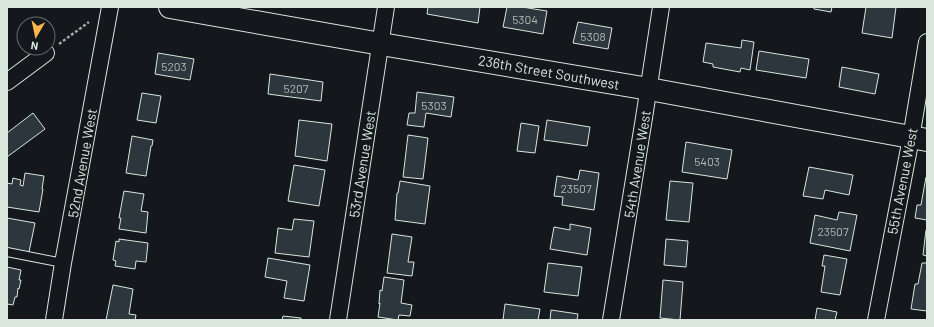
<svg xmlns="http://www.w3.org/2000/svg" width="934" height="327" viewBox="0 0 934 327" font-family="Barlow,sans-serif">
  <rect width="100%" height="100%" fill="#14181c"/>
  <!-- building -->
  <path fill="#2c363c" stroke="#d8e6dc" d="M428 7H480L478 23 427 14Z
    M507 7H522L547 11 543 34 503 27Z
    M814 7H832L831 12 814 9Z
    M866 7H896L892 38 862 33Z
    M578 22 612 28 608 49 573 43Z
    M742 40 754 42 750 70 741 68 740 72 713 67V64L703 62 706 43 741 48Z
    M759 51 809 59 806 78 756 70Z
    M158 53 194 59 190 80 155 74Z
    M842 67 879 74 875 94 839 87Z
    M270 74 323 82 321 101 268 94Z
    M417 92 454 97 451 117 426 113 424 127 407 125 409 113H415Z
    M142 93 161 96 156 123 137 120Z
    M33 113 45 129 7 157V133Z
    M299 120 332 124 327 161 295 156Z
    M547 120 590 127 587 146 544 140Z
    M521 123 539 126 535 153 517 151Z
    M408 135 428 138 423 179 403 177Z
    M132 136 153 140 152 146H151L146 176 126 173Z
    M686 142 732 150 727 179 682 172Z
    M294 165 325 170 319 206 288 201Z
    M809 167 853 175 849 195 825 190 823 199 803 196Z
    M580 170 599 173 594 210 562 205 563 197 554 196 557 176 578 180Z
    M25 173 44 176 42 189H43L39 212 7 207V183L12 184 13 178 21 180 20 185 23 186Z
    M926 177H927V220L915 218 917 205H921Z
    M400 181 430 186 425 224 395 220 397 193H398Z
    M670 181 693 183 689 222 666 220Z
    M124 191 144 194 141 211 148 212 146 233 119 229 121 218H119Z
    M839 212 857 215 850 251 810 243 815 215 837 220Z
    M7 218 35 223 29 252 7 249Z
    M294 219 314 221 309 257 275 253 278 228 292 230Z
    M570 224 591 228 587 255 550 249 554 227 570 230Z
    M926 230H927V256L923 255Z
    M392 234 412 237 408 262H414L412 276 387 273Z
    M119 239 148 243 146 262 136 261 135 269 115 266 116 261 113 260 116 241 119 242Z
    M666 239 688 241 686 267 664 265Z
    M824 255 847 259 840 295 821 292 825 266H822Z
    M268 258 310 265 304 301 284 298 287 281 265 277Z
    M548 263 582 267 578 296 544 292Z
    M922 263H927V311L911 309 915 284H918Z
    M7 267 21 270 19 280H21L19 289 18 288 17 297H15L13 305 7 304Z
    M384 277 404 280 401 303 412 305 410 316 399 315 398 320 378 317 380 303 379 304 380 290 382 291Z
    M663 280 683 282 680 320 660 318Z
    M113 285 133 289 129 314 136 315 135 320H106Z
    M505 304 540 309 538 320H503Z
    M817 308 837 312 835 320H815Z
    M551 310 578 314 577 320H550Z
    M283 316 301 318V320H282Z"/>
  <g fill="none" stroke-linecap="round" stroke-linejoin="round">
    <defs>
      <path id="lane" d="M7 252 63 263"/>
      <path id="street" d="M7 82 46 53
        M54 320 63 263 110 7
        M338 320 386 7
        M611 320 644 118 661 7
        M876 320 911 138 927 42"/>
      <path id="secondary" d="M170 7 381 44 649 89 927 140"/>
    </defs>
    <!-- lane casing -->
    <use href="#lane" stroke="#d8e6dc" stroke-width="10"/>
    <!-- street casing -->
    <use href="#street" stroke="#d8e6dc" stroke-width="18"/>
    <!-- secondary casing -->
    <use href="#secondary" stroke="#d8e6dc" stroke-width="24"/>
    <!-- path -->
    <path stroke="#9da8a2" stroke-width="2.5" stroke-dasharray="3 2" stroke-linecap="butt" d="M59 44 89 22"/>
    <!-- lane -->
    <use href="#lane" stroke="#14181c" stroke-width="8"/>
    <!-- street -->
    <use href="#street" stroke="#14181c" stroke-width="16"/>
    <!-- secondary -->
    <use href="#secondary" stroke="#14181c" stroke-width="22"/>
  </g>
  <g text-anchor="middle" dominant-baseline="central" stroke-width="3" stroke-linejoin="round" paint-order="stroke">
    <!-- number labels -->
    <g font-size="12" fill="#adbab4">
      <text x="525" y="19">5304</text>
      <text x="593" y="36">5308</text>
      <text x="174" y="66">5203</text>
      <text x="296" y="88">5207</text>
      <text x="434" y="105">5303</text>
      <text x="707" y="161">5403</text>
      <text x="576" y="188">23507</text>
      <text x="833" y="231">23507</text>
    </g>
    <!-- street labels -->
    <g font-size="14" fill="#d8e6dc" stroke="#14181c">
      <text transform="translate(549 72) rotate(10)">236th Street Southwest</text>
      <text transform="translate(82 163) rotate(-80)">52nd Avenue West</text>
      <text transform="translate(362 164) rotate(-81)">53rd Avenue West</text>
      <text transform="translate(637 164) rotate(-81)">54th Avenue West</text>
      <text transform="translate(902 181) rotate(-79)">55th Avenue West</text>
    </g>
  </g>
  <!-- border -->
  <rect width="934" height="327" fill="none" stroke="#d8e6dc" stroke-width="16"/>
  <!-- north arrow -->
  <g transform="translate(36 36) rotate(189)"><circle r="19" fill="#14181c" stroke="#626a69"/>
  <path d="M0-3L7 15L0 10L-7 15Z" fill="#ffb74d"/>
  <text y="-6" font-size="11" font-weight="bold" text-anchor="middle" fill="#d8e6dc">N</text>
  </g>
</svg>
